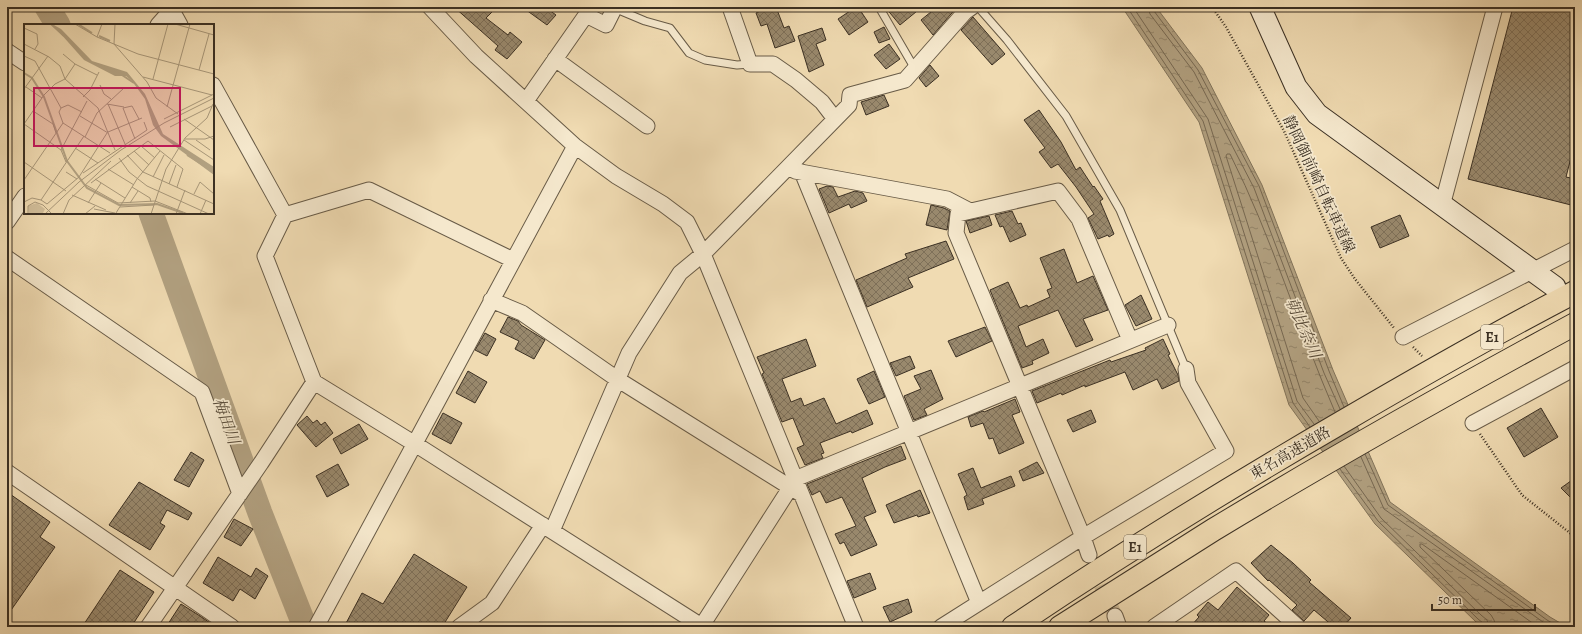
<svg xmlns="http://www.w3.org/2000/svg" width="1582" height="634" viewBox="0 0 1582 634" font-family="Alegreya,'Noto Serif JP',serif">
  <defs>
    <pattern id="water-ripples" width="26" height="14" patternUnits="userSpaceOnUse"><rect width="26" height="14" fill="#b2a181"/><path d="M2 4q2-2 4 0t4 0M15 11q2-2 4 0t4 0" fill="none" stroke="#928469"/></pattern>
    <pattern id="building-cross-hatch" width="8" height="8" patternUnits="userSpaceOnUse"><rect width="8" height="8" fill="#99896d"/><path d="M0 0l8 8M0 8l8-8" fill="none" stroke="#7e7059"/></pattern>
  </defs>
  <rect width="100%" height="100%" fill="#f0dbb2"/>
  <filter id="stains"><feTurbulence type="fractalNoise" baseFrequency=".005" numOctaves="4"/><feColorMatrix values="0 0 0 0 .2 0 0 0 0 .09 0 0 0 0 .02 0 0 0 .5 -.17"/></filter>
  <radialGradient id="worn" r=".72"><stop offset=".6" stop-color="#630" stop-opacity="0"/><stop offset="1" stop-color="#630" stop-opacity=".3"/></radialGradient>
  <!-- water -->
  <path fill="url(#water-ripples)" stroke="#82745b" d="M1122 7H1156L1202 68 1262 185 1333 370 1390 502 1550 617 1567 627H1483L1476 622 1375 524 1289 405 1199 122Z"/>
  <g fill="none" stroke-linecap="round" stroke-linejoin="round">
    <!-- shore -->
    <path stroke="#766852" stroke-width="1" d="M1127 7 1203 121 1293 403 1310 427
      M1133 7 1208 119 1297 401 1314 424
      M1148 7 1150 14 1194 72 1254 188 1324 373 1340 409
      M1153 7 1154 11 1198 70 1259 186 1329 371 1344 407
      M1319 421 1303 398 1226 156 1227 154H1230C1272 237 1298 327 1335 412
      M1365 454 1388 505 1547 620 1559 627
      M1361 457 1384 509 1550 627
      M1344 466 1381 518 1481 615 1487 620 1489 627
      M1340 469 1378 521 1478 619 1483 623 1484 627
      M1496 627 1494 620 1491 615 1420 547V544H1422L1538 627"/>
    <!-- river -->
    <path stroke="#b2a181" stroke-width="25" d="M47 7 58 25
      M151 213 260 513 305 627"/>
  </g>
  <!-- building -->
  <path fill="url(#building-cross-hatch)" stroke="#3b3023" d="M454 7H497L486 18 508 35 510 32 522 42 507 59 495 50 498 46Z
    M522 7H545L556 15 547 25Z
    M769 7H776L784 28 789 26 795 41 775 48 767 24 761 26 756 13Z
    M856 7H858L868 22 849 35 838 19Z
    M885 7H922L900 25Z
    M937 7H957L933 35 921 20Z
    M1513 7H1575V142L1566 177 1575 179V206L1468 179Z
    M973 17 1005 54 992 65 961 30Z
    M884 27 890 39 879 43 874 32Z
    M822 28 826 40 816 44 824 65 809 72 798 36Z
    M889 44 900 59 886 69 874 55Z
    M930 65 939 76 926 87 919 78Z
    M884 95 889 106 866 115 861 102Z
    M1039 110 1061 142 1076 170 1080 167 1093 187 1094 186 1103 199 1100 201 1114 234 1109 237 1108 235 1098 239 1088 218 1094 214 1076 187 1058 164 1051 168 1039 152 1045 148 1024 120Z
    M827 186 833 187 838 197 855 191 863 193 867 201 851 208 849 204 829 213 819 189Z
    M931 205 944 208 950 211 947 230 926 225Z
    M1012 211 1018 224 1021 223 1026 235 1010 242 1003 226 1000 227 995 215Z
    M1400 215 1409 236 1380 248 1371 227Z
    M989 216 992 225 970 233 966 221Z
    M946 241 954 259 908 278 913 287 867 307 856 280 907 258 905 254Z
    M1064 249 1077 283 1093 276 1108 310 1083 319 1093 340 1076 347 1058 310 1018 326 1026 347 1043 339 1049 353 1032 361 1033 364 1022 368 990 290 1008 282 1020 308 1027 305 1028 307 1050 297 1047 290 1052 288 1040 258Z
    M1141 295 1152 319 1136 326 1125 305Z
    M508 317 518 321 521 325 545 340 534 359 515 349 519 341 500 332Z
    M985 327 992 341 956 357 948 341Z
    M485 333 496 339 487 356 475 350Z
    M806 339 816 366 782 379 791 402 801 398 804 406 824 398 836 424 867 410 873 424 852 433 851 431 820 443 824 453 821 454 823 458 805 465 797 448 804 445 793 418 782 422 762 374 764 373 757 357Z
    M1163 339 1170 354 1168 355 1178 375 1179 381 1162 389 1157 379 1133 390 1125 372 1085 387V385L1062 395 1061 393 1037 403 1032 391 1110 360 1111 362 1146 350 1145 348Z
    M910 356 915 368 896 376 890 363Z
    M931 370 943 399 924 409 927 415 914 420 904 396 921 389 914 376Z
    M468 371 487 382 475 403 456 393Z
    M874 371 885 397 869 404 857 379Z
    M1015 399 1020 412 1012 415 1024 443 999 454 993 438 989 439 983 423 971 427 968 417 983 411 984 412Z
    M1541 408 1558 437 1524 457 1507 428Z
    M1091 410 1096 422 1073 432 1067 420Z
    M443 413 462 423 451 444 432 434Z
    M307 416 313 423 317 420 321 425 325 422 333 433 316 447 297 425Z
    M359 424 368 439 341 454 333 439Z
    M901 446 906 459 885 467 862 478 876 512 864 517 877 545 851 556 844 542 840 544 835 534 856 526 842 497 826 503 820 491 812 495 807 484Z
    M191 452 204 460 189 487 174 480Z
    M1037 462 1044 473 1023 481 1019 471Z
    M338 464 349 485 327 497 316 476Z
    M973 468 981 488 1011 476 1015 486 982 499 984 504 968 510 964 497 967 495 958 474Z
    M1575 478V502L1561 488Z
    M139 482 192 513 188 520 167 510 160 523 165 526 150 550 109 525Z
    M920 490 930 513 918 517 917 515 894 523 886 505Z
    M7 492 50 522 40 537 55 547 7 616Z
    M234 519 253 529 241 546 224 537Z
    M1271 545 1293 563 1311 580 1309 582 1351 618 1343 627H1334L1314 610 1304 621 1292 610 1297 605 1269 580 1268 581 1251 563Z
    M414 554 467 587 442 627H344L362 593 383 604Z
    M218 557 251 577 256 568 268 576 255 599 240 589 233 601 203 583Z
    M120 570 154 592 131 627H82Z
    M870 573 876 589 854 598 847 581Z
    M1237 587 1269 615 1264 621 1272 627H1190L1199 617 1197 615 1208 602 1218 610Z
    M908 599 912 612 890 622 883 607Z
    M181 604 200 616 216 627H166Z"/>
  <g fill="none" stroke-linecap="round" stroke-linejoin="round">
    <!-- street-tunnel -->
    <path stroke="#ccb995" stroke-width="15" stroke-dasharray="15 8" stroke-linecap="butt" d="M1092 564 1115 616"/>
    <defs>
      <path id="lane" d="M879 7 915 69
        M978 7 1007 40 1066 116 1120 210 1186 369
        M614 8 645 21 670 28 689 53 705 60 737 65 750 64"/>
      <path id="street" d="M170 7 180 25
        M430 7 476 56 575 146 616 176 663 204 687 222 703 254 856 627
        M730 7 750 64H773L796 80 822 102 835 119
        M158 25 174 7
        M7 51 25 63
        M555 59 647 126
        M526 101 586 15 606 25 615 7
        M795 171 947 199 970 211
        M802 172 979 603
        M1442 206 1495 7
        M285 215 369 190 513 260
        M7 222 25 196
        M7 258 202 392 240 494
        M491 300 522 313 617 379 801 494
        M1403 337 1575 249
        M314 382 415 444 703 627
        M1473 423 1575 368
        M7 472 232 627
        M795 479 1168 325
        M552 531 629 353 680 273 703 254 849 105 850 95 905 80 965 12 972 7
        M1089 555 1083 537 956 233 958 214 1058 191 1079 219 1130 340
        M1115 616 1119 627
        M148 627 261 463 314 382 265 256 285 215 213 85
        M316 627 575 146
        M459 627 492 603 543 525
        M701 627 790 488
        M941 627 1083 537 1226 451 1188 383 1186 369
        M1154 627 1236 571 1298 627"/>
      <path id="secondary" d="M1260 7 1296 87 1317 114 1555 287"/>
      <path id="highway" d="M1013 627C1120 555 1230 487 1342 422 1419 377 1496 333 1575 292
        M1060 627C1111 595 1162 562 1213 530 1332 458 1453 390 1575 324"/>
    </defs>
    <!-- lane casing -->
    <use href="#lane" stroke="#685b47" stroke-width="9"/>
    <!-- street casing -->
    <use href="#street" stroke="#685b47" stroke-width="17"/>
    <!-- secondary casing -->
    <use href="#secondary" stroke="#3b3023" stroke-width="23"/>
    <!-- highway casing -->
    <use href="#highway" stroke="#3b3023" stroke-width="24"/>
    <!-- path -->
    <path stroke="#3b3023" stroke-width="2.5" stroke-dasharray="1 2" stroke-linecap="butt" d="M1212 7 1226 27 1284 131 1341 258 1355 279 1394 328
      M1413 347 1422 356
      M1480 434 1522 495 1575 537"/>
    <!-- lane -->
    <use href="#lane" stroke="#f5e8cd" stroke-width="7"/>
    <!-- street -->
    <use href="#street" stroke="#f5e8cd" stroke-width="15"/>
    <!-- secondary -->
    <use href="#secondary" stroke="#f5e8cd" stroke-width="21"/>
    <!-- highway -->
    <use href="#highway" stroke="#f0dbb2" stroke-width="22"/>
  </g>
  <g text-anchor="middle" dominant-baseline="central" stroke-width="3.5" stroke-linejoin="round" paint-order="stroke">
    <!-- shield labels -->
    <g fill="#f5e8cd" stroke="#736756" stroke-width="1">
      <rect x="1481" y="325" width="22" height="24" rx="3"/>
      <rect x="1124" y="535" width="22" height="24" rx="3"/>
    </g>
    <g font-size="14" font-weight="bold" fill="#3b3023">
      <text x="1492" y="337">E1</text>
      <text x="1135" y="547">E1</text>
    </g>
    <!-- street labels -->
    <g font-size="15" fill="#3b3023" stroke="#f5e8cd">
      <text transform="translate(1319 184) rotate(65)">静岡御前崎自転車道線</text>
      <text transform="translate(1290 453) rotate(-30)">東名高速道路</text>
    </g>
    <!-- water labels -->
    <g font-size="16" font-style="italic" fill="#594c3a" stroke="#f5e8cd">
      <text transform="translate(1303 328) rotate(66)">朝比奈川</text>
      <text transform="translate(226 421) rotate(70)">梅田川</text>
    </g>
  </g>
  <!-- overview -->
  <g transform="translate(24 24)">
    <rect width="190" height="190" fill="#f0dbb2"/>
    <path d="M13 179 21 185 19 189 5 190 4 182Z" fill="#d1be9a"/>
    <path d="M28 0 37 5 68 37 103 48 121 70 139 110 190 143V151L137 112 129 101 121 75 108 57 102 52H91L60 36Z" fill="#b2a181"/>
    <path fill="none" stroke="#b2a181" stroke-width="2" d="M27 0 40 12M54 0 68 9M75 12 86 17M0 49 8 54 20 73 43 137 63 164 95 181 133 180 159 189M98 51 110 59M163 131 179 141"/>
    <path fill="none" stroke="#a89779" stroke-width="1" d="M51 0 73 13 114 30 190 50M91 0 90 20 123 58 132 74 154 90M151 0 190 11M0 4 13 10 14 20 11 25M73 13 78 0M0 20 25 33 36 42 41 55 74 84 91 126M39 30 51 40 73 51M0 32 11 37 37 84 35 88 39 99 0 156M175 46 185 10M119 53 188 71M129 55 144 0M76 61 80 70 87 75M2 63 18 74M0 65 24 32M59 73 66 66 75 48M83 80 100 83M84 80 101 120M143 83 166 0M37 84 44 81 58 88M9 87 29 100 32 109M56 92 84 109M140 95 190 70M160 95 190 116M39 99 86 129M0 100 37 126 63 77M0 100 20 71 31 60 41 55 51 40M146 103 188 82M84 108 118 94M61 113 73 89 100 64M111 115 99 84 108 82 115 95M161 115H181L190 112M160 116 190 136M172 116 186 126M117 122 131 134M51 124 74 139M37 126 42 138M110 127 125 141M103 131 119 148 190 180M95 134 105 148 123 162 185 190M0 138 42 167M84 145 110 161M42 148 53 155M59 149 123 106 120 98M129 153 140 131M71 155 101 174M67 159 124 117 159 145 153 163M145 160 152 141M62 161 94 179 131 177 164 190M108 163 126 174 127 178M170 170 176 158 190 170M48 171 82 186M17 176 23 180 55 153 83 109M0 178 8 174 17 176 60 112M64 179 77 159M106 179 114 167M96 183 130 181M70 185 91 189M92 189 113 155 136 127M4 190V182L11 178 19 181 28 190M21 190 55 158 97 126 140 99 190 74M39 190 45 176 87 137M61 190 71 182M127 190 142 145 161 114 183 94 189 80M152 190 161 166M176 190 182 176"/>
    <path fill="#c2185b" fill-opacity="0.15" stroke="#c2185b" stroke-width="2" d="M10 64H156V122H10Z"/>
    <rect width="190" height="190" fill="none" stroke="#3b3023" stroke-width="2"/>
  </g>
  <!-- margin -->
  <rect width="1582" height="634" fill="none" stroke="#f0dbb2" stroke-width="24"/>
  <rect x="8" y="8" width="1566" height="618" fill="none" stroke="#3b3023" stroke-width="2"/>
  <rect x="12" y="12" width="1558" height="610" fill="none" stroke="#3b3023"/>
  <!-- scale -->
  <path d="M1432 604v6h103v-6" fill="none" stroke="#3b3023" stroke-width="2"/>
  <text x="1438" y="604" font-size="12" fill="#3b3023" stroke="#f5e8cd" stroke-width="3" paint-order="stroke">50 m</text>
  <rect width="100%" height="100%" filter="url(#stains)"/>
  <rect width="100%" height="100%" fill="url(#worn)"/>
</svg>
